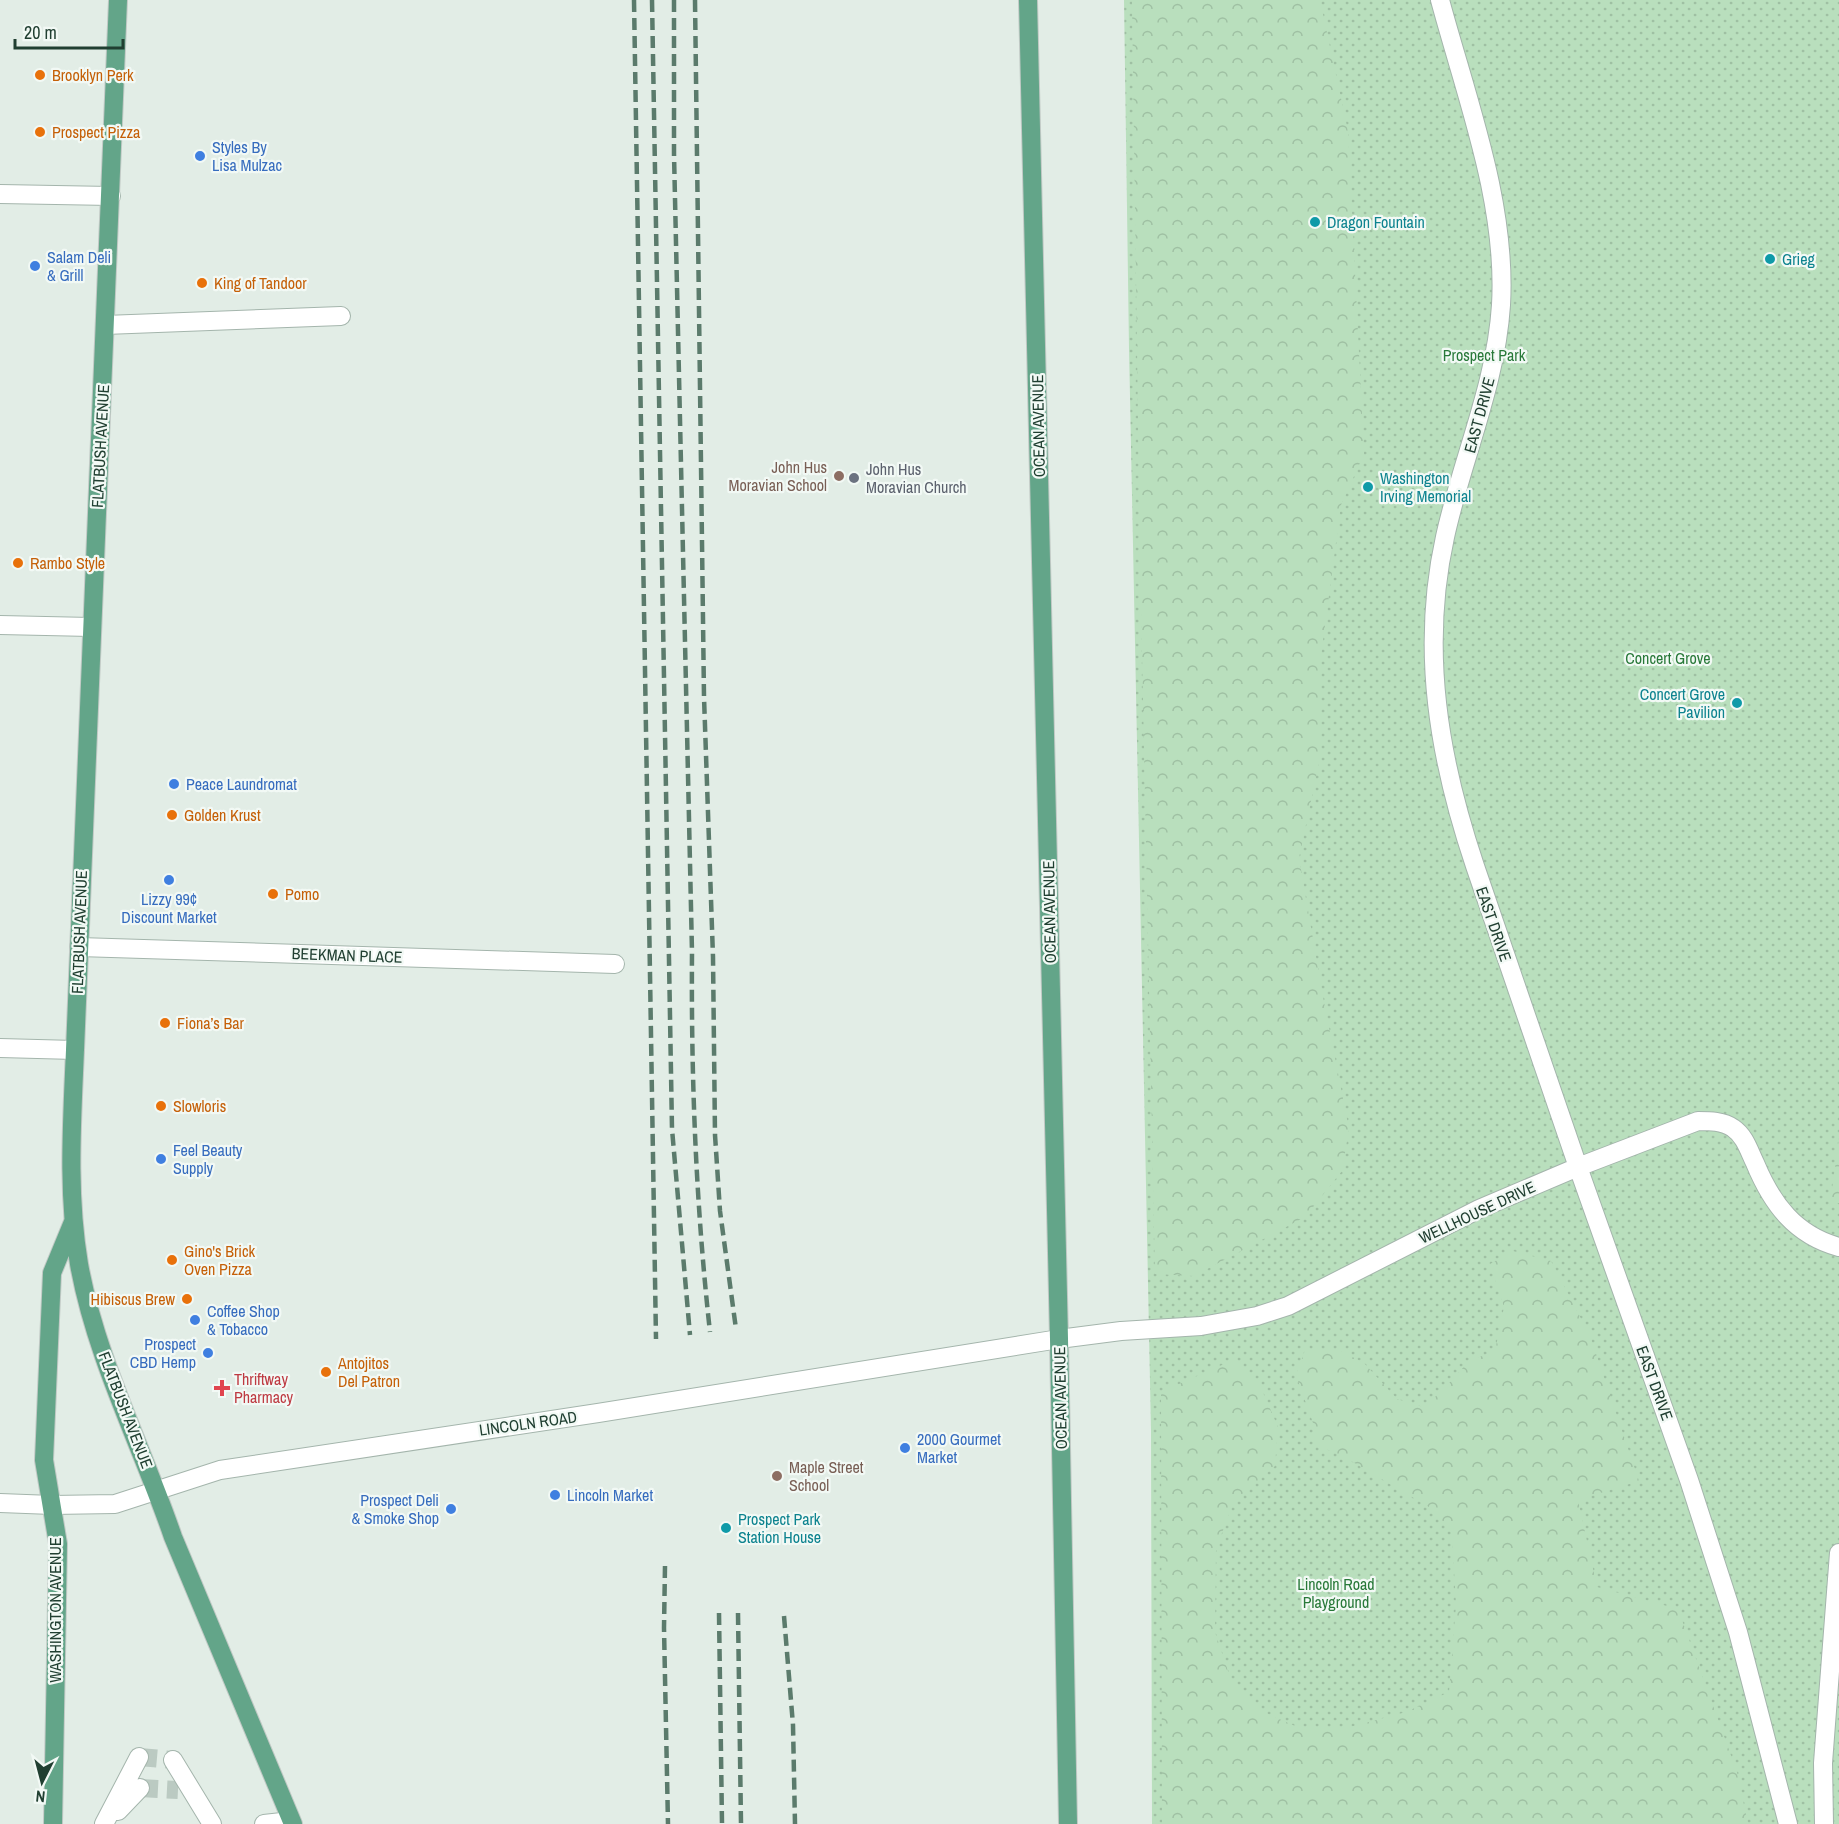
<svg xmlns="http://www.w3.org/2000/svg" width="1839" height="1824" viewBox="0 0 1839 1824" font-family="'Archivo Narrow',sans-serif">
  <defs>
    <pattern id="grass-dots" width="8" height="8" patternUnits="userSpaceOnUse" patternTransform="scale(1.5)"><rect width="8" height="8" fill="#b9dfbd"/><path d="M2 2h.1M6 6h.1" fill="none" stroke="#9fc0a3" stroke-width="1.8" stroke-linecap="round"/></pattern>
    <pattern id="forest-crowns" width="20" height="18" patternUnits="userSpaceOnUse" patternTransform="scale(1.5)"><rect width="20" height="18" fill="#b9dfbd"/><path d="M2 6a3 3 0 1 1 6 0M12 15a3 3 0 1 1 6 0" fill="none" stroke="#9fc0a3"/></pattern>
  </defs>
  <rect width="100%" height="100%" fill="#e2ede6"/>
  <!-- grass -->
  <path fill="url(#grass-dots)" d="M1124 0H1839V1824H1152L1151 1431 1129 348Z"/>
  <!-- forest -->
  <path fill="url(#forest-crowns)" d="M1132 0H1320L1348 131 1364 454 1341 505 1320 663V758L1299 858 1323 997 1349 1129 1342 1171 1305 1217 1194 1276 1155 1274 1140 557Z
    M1839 1137V1203L1830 1204 1839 1138Z
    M1513 1251 1551 1261 1590 1336 1639 1481 1578 1500 1597 1587 1678 1609 1737 1772 1748 1824H1162L1161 1392 1231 1361 1258 1381 1278 1427 1275 1466 1234 1501 1216 1549 1215 1632 1233 1686 1261 1711 1302 1729 1350 1727 1406 1712 1449 1692 1456 1605 1452 1533 1434 1510 1346 1458 1315 1444 1313 1423 1296 1375 1305 1350 1337 1349 1364 1363 1397 1399 1423 1407 1442 1391 1469 1361 1495 1351 1504 1307 1490 1264Z"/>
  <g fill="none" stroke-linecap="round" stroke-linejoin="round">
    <!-- minor-tunnel -->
    <path stroke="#bbcac2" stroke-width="18" stroke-dasharray="18 9" stroke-linecap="butt" d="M139 1757 173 1760
      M140 1788 178 1790"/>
    <defs>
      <path id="minor" d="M1440 0C1466 97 1507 203 1501 305 1496 385 1462 459 1445 537 1420 650 1439 759 1475 866L1578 1167 1689 1480 1738 1632 1788 1824
        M0 194 111 196
        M105 325 341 316
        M0 625 91 627
        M79 947 615 964
        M0 1048 75 1050
        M0 1503 52 1505 115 1504 220 1470 598 1413 1059 1339 1121 1331 1201 1326 1257 1316 1288 1306 1479 1209 1578 1167 1698 1121C1710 1121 1723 1121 1733 1128 1745 1136 1749 1151 1755 1163 1772 1204 1795 1235 1839 1247
        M173 1760 212 1824
        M118 1811 140 1788
        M104 1824 139 1757
        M264 1824 291 1821
        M1824 1824 1823 1763 1839 1553"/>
      <path id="major" d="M118 0 75 1050C72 1122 67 1193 79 1264 96 1359 142 1446 173 1537L293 1824
        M1028 0 1059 1339 1068 1824
        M53 1824 58 1544 44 1460 52 1273 73 1222"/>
    </defs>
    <!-- minor casing -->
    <use href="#minor" stroke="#a4b5ac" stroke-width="20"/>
    <!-- major casing -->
    <use href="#major" stroke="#c1c9c5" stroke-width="20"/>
    <!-- minor -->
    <use href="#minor" stroke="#fff" stroke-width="18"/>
    <!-- major -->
    <use href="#major" stroke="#63a589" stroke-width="18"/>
    <!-- rail -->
    <path stroke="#5b7b6c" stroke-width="4.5" stroke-dasharray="12 6" stroke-linecap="butt" d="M634 0 656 1339
      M652 0 672 1129 690 1335
      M674 0V154L692 952C691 1079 696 1206 710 1332
      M695 0 704 697 713 957 715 1135 720 1211 736 1329
      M665 1566 664 1628 668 1824
      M719 1613 722 1824
      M738 1613 741 1824
      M784 1616 793 1725 795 1824"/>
  </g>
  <!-- markers -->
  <g fill="#e8710a" stroke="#f2f9f5" stroke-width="2">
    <circle cx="40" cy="75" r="6"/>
    <circle cx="40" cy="132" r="6"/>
    <circle cx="202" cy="283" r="6"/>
    <circle cx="18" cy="563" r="6"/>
    <circle cx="172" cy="815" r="6"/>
    <circle cx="273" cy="894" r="6"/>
    <circle cx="165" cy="1023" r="6"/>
    <circle cx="161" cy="1106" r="6"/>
    <circle cx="172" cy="1260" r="6"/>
    <circle cx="187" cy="1299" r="6"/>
    <circle cx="326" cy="1372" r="6"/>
  </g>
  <g fill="#3f7fe0" stroke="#f2f9f5" stroke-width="2">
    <circle cx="200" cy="156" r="6"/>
    <circle cx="35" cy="266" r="6"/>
    <circle cx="174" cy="784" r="6"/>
    <circle cx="169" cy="880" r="6"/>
    <circle cx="161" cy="1159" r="6"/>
    <circle cx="195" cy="1320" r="6"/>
    <circle cx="208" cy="1353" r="6"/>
    <circle cx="905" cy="1448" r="6"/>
    <circle cx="555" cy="1495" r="6"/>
    <circle cx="451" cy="1509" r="6"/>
  </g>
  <g fill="#0f9aa8" stroke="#f2f9f5" stroke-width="2">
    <circle cx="1315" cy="222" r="6"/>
    <circle cx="1770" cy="259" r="6"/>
    <circle cx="1368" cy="487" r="6"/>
    <circle cx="1737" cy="703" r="6"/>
    <circle cx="726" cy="1528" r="6"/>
  </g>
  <g fill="#8d6e63" stroke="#f2f9f5" stroke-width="2">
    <circle cx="839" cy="476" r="6"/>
    <circle cx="777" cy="1476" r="6"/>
  </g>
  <circle fill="#6b7280" stroke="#f2f9f5" stroke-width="2" cx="854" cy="478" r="6"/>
  <path fill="#e0444e" stroke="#f2f9f5" stroke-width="2" d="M219 1379h6v6h6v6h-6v6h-6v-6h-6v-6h6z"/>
  <g text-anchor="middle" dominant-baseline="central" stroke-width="4.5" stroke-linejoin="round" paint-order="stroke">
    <!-- food labels -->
    <g font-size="16" fill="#c56008" stroke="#f2f9f5" text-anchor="start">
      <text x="52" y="75">Brooklyn Perk</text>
      <text x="52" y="132">Prospect Pizza</text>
      <text x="214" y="283">King of Tandoor</text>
      <text x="30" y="563">Rambo Style</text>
      <text x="184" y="815">Golden Krust</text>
      <text x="285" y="894">Pomo</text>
      <text x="177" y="1023">Fiona’s Bar</text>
      <text x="173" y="1106">Slowloris</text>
      <text x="184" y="1251">Gino's Brick<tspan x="184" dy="18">Oven Pizza</tspan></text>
      <text x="175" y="1299" text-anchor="end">Hibiscus Brew</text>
      <text x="338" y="1363">Antojitos<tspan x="338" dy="18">Del Patron</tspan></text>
    </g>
    <!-- shop labels -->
    <g font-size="16" fill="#366cbe" stroke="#f2f9f5" text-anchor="start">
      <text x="212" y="147">Styles By<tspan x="212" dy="18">Lisa Mulzac</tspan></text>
      <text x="47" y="257">Salam Deli<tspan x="47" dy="18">&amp; Grill</tspan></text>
      <text x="186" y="784">Peace Laundromat</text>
      <text x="169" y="899" text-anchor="middle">Lizzy 99¢<tspan x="169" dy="18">Discount Market</tspan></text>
      <text x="173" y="1150">Feel Beauty<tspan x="173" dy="18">Supply</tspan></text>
      <text x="207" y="1311">Coffee Shop<tspan x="207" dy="18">&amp; Tobacco</tspan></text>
      <text x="196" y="1344" text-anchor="end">Prospect<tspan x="196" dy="18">CBD Hemp</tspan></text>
      <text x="917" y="1439">2000 Gourmet<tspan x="917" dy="18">Market</tspan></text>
      <text x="567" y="1495">Lincoln Market</text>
      <text x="439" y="1500" text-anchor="end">Prospect Deli<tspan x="439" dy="18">&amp; Smoke Shop</tspan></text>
    </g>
    <!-- culture labels -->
    <g font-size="16" fill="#0d838f" stroke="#f2f9f5" text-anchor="start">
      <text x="1327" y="222">Dragon Fountain</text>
      <text x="1782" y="259">Grieg</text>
      <text x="1380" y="478">Washington<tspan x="1380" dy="18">Irving Memorial</tspan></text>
      <text x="1725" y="694" text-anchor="end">Concert Grove<tspan x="1725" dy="18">Pavilion</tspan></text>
      <text x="738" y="1519">Prospect Park<tspan x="738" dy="18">Station House</tspan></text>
    </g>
    <!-- park labels -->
    <g font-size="16" fill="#287939" stroke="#f2f9f5">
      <text x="1484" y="355">Prospect Park</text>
      <text x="1668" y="658">Concert Grove</text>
      <text x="1336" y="1584">Lincoln Road<tspan x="1336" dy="18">Playground</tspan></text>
    </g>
    <!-- street labels -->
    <g font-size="16" fill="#203f31" stroke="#f2f9f5">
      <text transform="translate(1479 415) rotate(-75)">EAST DRIVE</text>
      <text transform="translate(1038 426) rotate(-91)">OCEAN AVENUE</text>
      <text transform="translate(100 446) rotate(-87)">FLATBUSH AVENUE</text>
      <text transform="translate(1049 912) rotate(-91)">OCEAN AVENUE</text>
      <text transform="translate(1494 924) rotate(71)">EAST DRIVE</text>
      <text transform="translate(79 932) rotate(-88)">FLATBUSH AVENUE</text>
      <text transform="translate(347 955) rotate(2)">BEEKMAN PLACE</text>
      <text transform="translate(1477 1212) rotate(-25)">WELLHOUSE DRIVE</text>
      <text transform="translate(1655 1383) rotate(70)">EAST DRIVE</text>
      <text transform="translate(1060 1398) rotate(-91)">OCEAN AVENUE</text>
      <text transform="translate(126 1410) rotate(69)">FLATBUSH AVENUE</text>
      <text transform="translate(528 1423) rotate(-8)">LINCOLN ROAD</text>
      <text transform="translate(55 1610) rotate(-90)">WASHINGTON AVENUE</text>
    </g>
    <!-- education labels -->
    <g font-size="16" fill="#785e54" stroke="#f2f9f5" text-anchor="end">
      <text x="827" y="467">John Hus<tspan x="827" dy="18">Moravian School</tspan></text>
      <text x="789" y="1467" text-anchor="start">Maple Street<tspan x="789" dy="18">School</tspan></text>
    </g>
    <!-- worship labels -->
    <g font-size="16" fill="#5b616d" stroke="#f2f9f5" text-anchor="start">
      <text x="866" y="469">John Hus<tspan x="866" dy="18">Moravian Church</tspan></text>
    </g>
    <!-- health labels -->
    <g font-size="16" fill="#be3a42" stroke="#f2f9f5" text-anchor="start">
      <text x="234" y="1379">Thriftway<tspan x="234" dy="18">Pharmacy</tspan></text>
    </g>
  </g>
  <!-- north arrow -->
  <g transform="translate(42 1782) rotate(186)" stroke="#f2f9f5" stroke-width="4.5" paint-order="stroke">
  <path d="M0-4.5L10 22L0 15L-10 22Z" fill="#203f31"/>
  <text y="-9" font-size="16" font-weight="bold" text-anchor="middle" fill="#203f31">N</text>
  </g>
  <!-- scale -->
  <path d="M15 39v9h108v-9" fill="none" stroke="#203f31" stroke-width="3"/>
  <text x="24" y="39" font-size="18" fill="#203f31" stroke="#f2f9f5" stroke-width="4.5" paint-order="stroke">20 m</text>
</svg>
